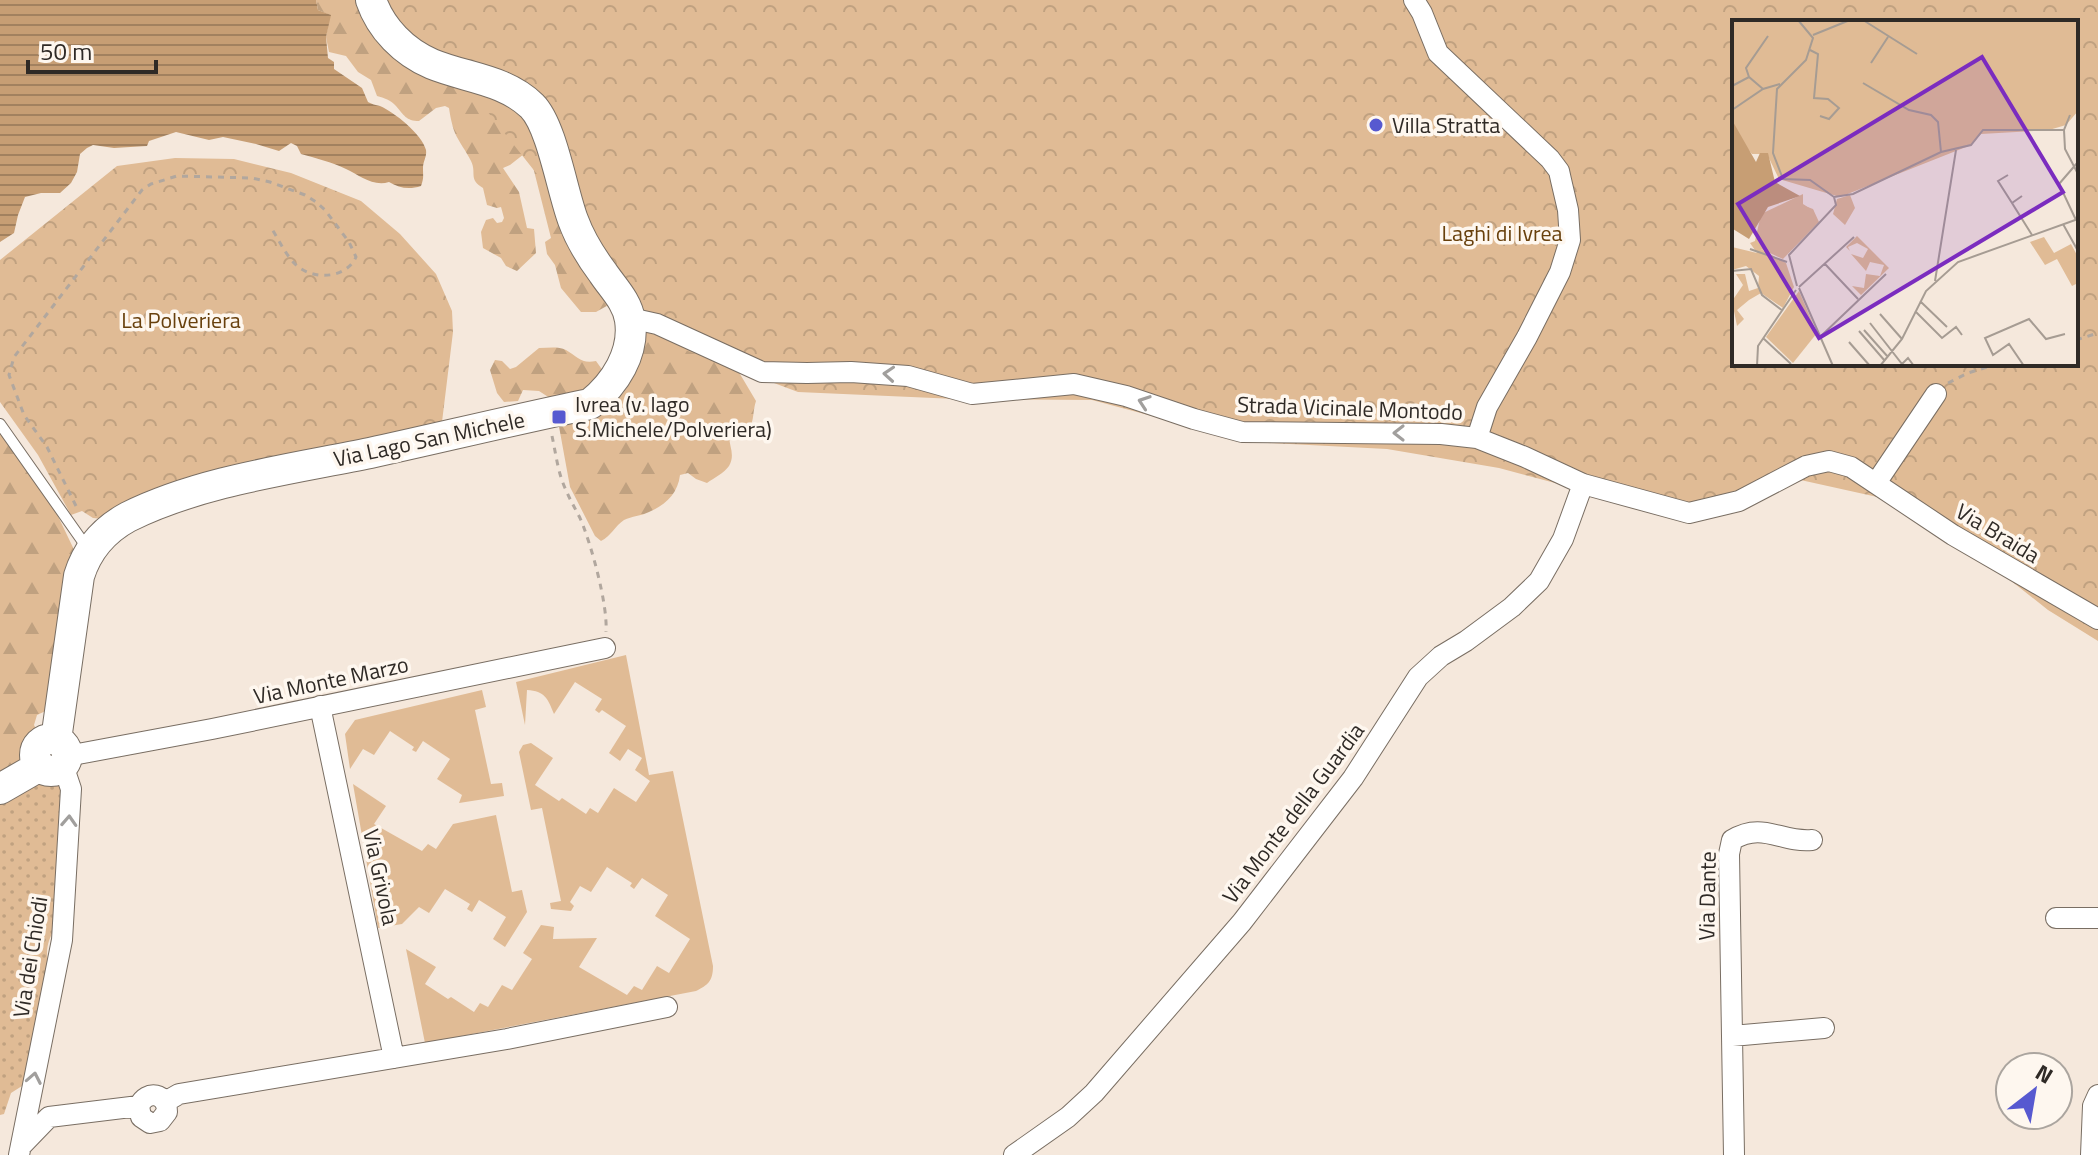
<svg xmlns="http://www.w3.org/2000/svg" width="2098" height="1155" viewBox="0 0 2098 1155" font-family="'Titillium Web',sans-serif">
  <defs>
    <pattern id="grass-dots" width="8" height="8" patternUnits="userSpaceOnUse" patternTransform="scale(2)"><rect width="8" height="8" fill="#e0bb95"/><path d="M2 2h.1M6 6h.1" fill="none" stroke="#c0a180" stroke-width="1.8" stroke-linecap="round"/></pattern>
    <pattern id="forest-firs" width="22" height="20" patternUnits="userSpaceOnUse" patternTransform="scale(2)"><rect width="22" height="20" fill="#e0bb95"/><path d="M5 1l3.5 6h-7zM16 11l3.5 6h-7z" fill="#c0a180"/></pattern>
    <pattern id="park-crowns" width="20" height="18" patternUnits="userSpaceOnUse" patternTransform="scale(2)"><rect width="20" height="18" fill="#e0bb95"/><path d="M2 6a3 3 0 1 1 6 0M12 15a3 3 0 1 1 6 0" fill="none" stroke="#c0a180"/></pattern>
    <pattern id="water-rules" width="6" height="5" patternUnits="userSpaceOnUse" patternTransform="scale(2)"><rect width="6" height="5" fill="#c79e74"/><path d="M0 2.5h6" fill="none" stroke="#a2815f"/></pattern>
  </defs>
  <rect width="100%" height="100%" fill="#f5e8dc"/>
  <!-- grass -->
  <path fill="url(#grass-dots)" d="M60 780 63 783 54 930C48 940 44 954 50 965L22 1086 11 1093 4 1114 0 1115V802L31 785Z"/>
  <!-- forest -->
  <path fill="url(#forest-firs)" d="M316 0H359L494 92 612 303 596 312H581L561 288 555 265 547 254 545 242 551 238 531 159 524 154 510 165 503 168 519 192 527 228 534 229 536 253 517 271 506 266 501 258 483 248 481 232 486 220 493 218 497 223 502 222 504 218 501 207 497 208 487 205 483 188C468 179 477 173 471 161 466 151 459 142 455 133 452 126 450 115 449 108L445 106 436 108 419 121C406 121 404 115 396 106 391 100 384 98 377 96L371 80 358 72 346 56 329 52 326 37 330 15 318 10Z
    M649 331 737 369 756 401C753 410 754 417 751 425H744L740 429 734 427C722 439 738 451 729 466 724 473 714 478 707 483L696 479 688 473 680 475C678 493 666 505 649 512 641 516 632 516 624 520 615 526 611 536 601 541L595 536 570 487 558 421C573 417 593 414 607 406 634 393 639 359 645 333Z
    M539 348C548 348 558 346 566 350 578 357 581 364 596 361L606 375 588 391 556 402 539 391 523 390 518 401 504 402 497 393 490 370 495 360 502 361 510 369 516 367Z
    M0 432 56 512 78 558 52 708 37 715 34 725 39 735C30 752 17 765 0 774Z"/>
  <!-- park -->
  <path fill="url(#park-crowns)" fill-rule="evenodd" d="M357 0H2098V641L2048 610 1976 553 1900 502 1796 479 1694 513 1623 501 1499 468 1387 449 1249 442 1092 400 956 399 798 392 669 344 587 269 544 183 472 92 398 55ZM1734 22H2076V364H1734Z
    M175 158 234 159 291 173 361 201 400 234 436 274 452 311 453 332 442 422 103 519 93 518 82 511 71 515 38 455 0 402V260L117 166Z"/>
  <!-- garden -->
  <path fill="#e0bb95" d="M626 655 649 775 673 771 713 966C713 981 708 985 696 991L425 1043 406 949 436 967 425 984 448 999 451 997 474 1012 480 1003 488 1007 502 985 512 990 532 959 523 953 541 925 554 927 553 939 597 938 579 967 627 995 634 986 642 990 657 966 669 973 690 939 655 916 668 895 642 878 634 889 630 886 632 883 607 867 591 892 580 886 570 902 574 906 571 911 551 909 550 903 561 901 542 808 531 810 519 752 523 745 531 743 553 758 535 785 559 801 562 798 586 814 590 808 598 813 614 788 636 802 650 781 635 770 642 758 628 749 620 761 609 753 626 726 602 710 599 713 595 710 602 699 575 682 554 714C548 699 545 691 527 690L525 725 516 682Z
    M482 690 486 707 475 710 491 784 502 783 504 796 459 803 462 795 437 779 450 759 423 741 416 752 412 750 414 747 390 731 374 755 363 749 350 769 345 734 355 720Z
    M353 784 386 806 374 824 422 851 428 844 436 849 453 824 496 815 512 892 522 890 527 912 505 947 493 939 506 917 479 900 472 912 467 909 470 904 445 889 429 913 419 907 402 924 378 928Z"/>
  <!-- water -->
  <path fill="url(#water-rules)" d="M0 0H316L318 10 331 15 326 37 328 58 334 62V69L362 88 368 102C371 104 376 105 380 106 394 112 422 134 426 150 427 157 423 161 423 168 423 176 424 178 421 186 409 190 399 188 389 182 373 187 359 175 346 169 332 162 315 158 301 154L297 146 291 143 279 151 256 144 223 137 209 140 176 132 149 141 147 146 114 148 93 145 87 148 80 154 77 172 71 183 60 193H41L25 197 18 215 14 233 0 242Z"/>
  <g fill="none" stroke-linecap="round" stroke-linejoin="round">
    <defs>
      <path id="service" d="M0 424 88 549"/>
      <path id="minor" d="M1414 0 1422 13 1438 53 1550 159 1559 171 1561 180 1568 210 1570 240 1560 272 1527 337 1487 407 1477 438
        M630 318 657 324 762 372 807 373 851 372 908 376 972 394 1074 384 1126 396 1194 419 1242 432 1441 434 1477 438 1525 457 1583 484 1689 513 1739 501 1806 466 1829 461 1851 467 1953 535 2098 619
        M1876 483 1936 394
        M320 706 394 1058
        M67 756 212 729 605 648
        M2056 918H2098
        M1732 1036 1729 854 1732 840C1763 821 1781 843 1812 840
        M165 1102 179 1094 507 1039 667 1007
        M21 1146 49 1117 139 1106C147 1089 167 1093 167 1112L160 1121 150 1123 141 1117 139 1106
        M19 1155 62 940 71 789 63 765
        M1014 1155 1068 1117 1094 1093 1242 922 1353 778 1418 677 1441 656 1466 641 1512 607 1539 581 1563 539 1583 484
        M1734 1155 1732 1036 1824 1028
        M2091 1155 2093 1106 2098 1095"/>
      <path id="secondary" d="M35 755a16 16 0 1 1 32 0a16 16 0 1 1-32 0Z
        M56 740 79 576C87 550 104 530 128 517 200 481 292 469 370 453 443 437 517 419 590 404 615 384 635 353 630 320 627 301 613 288 603 273 591 257 580 239 573 220 562 191 552 126 532 106 504 79 466 78 432 64 404 52 381 29 371 0
        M0 789 40 766"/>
    </defs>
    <!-- service casing -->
    <use href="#service" stroke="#796e63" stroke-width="12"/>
    <!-- minor casing -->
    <use href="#minor" stroke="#796e63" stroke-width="22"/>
    <!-- secondary casing -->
    <use href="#secondary" stroke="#796e63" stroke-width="32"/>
    <!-- path -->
    <path stroke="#b1a79e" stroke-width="3" stroke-dasharray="6 6" stroke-linecap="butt" d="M2076 340 2098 333
      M1948 383 1968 373 1997 364
      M552 436C556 454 558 474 566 490 570 500 575 508 580 518 591 543 608 605 606 632
      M76 506 47 447 24 415 9 375 14 357 142 190 151 184 177 176 252 178 270 182 305 195 316 202 325 210 349 242 356 257C346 279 312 281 295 264 285 254 278 238 270 226"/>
    <!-- service -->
    <use href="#service" stroke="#fff" stroke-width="10"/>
    <!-- minor -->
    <use href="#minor" stroke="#fff" stroke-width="20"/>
    <!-- secondary -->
    <use href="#secondary" stroke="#fff" stroke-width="30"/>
  </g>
  <!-- one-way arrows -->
  <defs><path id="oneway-chevron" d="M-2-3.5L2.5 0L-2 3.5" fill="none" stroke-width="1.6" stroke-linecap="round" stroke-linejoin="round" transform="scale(2)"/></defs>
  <g stroke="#a19f9d">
    <use href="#oneway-chevron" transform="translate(889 374) rotate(-176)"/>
    <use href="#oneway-chevron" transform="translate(1144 402) rotate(-161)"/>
    <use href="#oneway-chevron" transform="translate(1399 433) rotate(-180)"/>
    <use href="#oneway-chevron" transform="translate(69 821) rotate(-87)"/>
    <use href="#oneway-chevron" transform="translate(34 1078) rotate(-79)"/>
  </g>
  <!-- markers -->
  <g fill="#5759d0" stroke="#fef7ef" stroke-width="3">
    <circle cx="1376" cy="125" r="8"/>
    <rect x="551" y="409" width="16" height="16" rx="4"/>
  </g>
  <g text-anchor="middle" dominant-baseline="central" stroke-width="7" stroke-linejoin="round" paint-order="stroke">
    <!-- poi labels -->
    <g font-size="22" fill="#2f2a26" stroke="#fef7ef" text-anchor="start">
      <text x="1392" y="125">Villa Stratta</text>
      <text x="575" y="404">Ivrea (v. lago<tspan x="575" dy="25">S.Michele/Polveriera)</tspan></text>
    </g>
    <!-- park labels -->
    <g font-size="22" fill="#68400c" stroke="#fef7ef">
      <text x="1502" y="233">Laghi di Ivrea</text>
      <text x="181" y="320">La Polveriera</text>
    </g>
    <!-- street labels -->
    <g font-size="22" fill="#2f2a26" stroke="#fef7ef">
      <text transform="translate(1350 408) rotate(2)">Strada Vicinale Montodo</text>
      <text transform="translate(429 439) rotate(-12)">Via Lago San Michele</text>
      <text transform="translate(1998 533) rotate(31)">Via Braida</text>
      <text transform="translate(331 680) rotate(-12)">Via Monte Marzo</text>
      <text transform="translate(1293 813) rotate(-53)">Via Monte della Guardia</text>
      <text transform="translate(381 877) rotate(78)">Via Grivola</text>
      <text transform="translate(1707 896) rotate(-89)">Via Dante</text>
      <text transform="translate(30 957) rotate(-81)">Via dei Chiodi</text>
    </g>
  </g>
  <!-- overview -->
  <g transform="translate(1732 20)">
    <rect width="346" height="346" fill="#f5e8dc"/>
    <path d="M67 271 85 313 61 343 34 317Z" fill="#e0bb95"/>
    <path d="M71 174V184L82 191 29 229 54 243 62 267 51 288 29 273 17 280 5 290 12 299 5 306 0 281 11 265 4 254H13L17 271 26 268 27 256 14 246 0 250V227L25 233 18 223 23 221 29 194ZM118 175 123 188 113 205 101 194 105 179Z" fill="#e0bb95"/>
    <path d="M0 0H346V91L334 105 317 110 249 114 239 125 108 177 47 159 35 134H20L5 116 0 102ZM62 182 81 189 87 202 51 239 29 229 24 215 32 195Z" fill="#e0bb95"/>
    <path d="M125 216 157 248 129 275 120 266 132 268 134 254 148 256 152 245 138 242 134 251 119 234 131 238 136 229 125 223 116 227 118 231 114 227ZM312 217 322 233 339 224 346 237V263L340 266 325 239 313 245 298 222Z" fill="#e0bb95"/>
    <path d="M0 100 24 142 28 133H36L43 162 68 176 36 187 17 219 1 209Z" fill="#c79e74"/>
    <path fill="none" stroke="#a69c93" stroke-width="2" d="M131 0 185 34M81 15 118 0M78 30 86 34 82 78 96 79 107 88 97 99 88 96M139 43 156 17M17 57 14 48 36 16M131 63 177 90 199 95 206 102 209 132M0 66 17 57 31 69M0 90 31 69 48 64M338 95 332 110 333 129 346 154M276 155 266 161 280 183M290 176 280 183 300 215M102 177 121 174 209 132 239 125 251 110H332M344 200 327 164 346 142M331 204 346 231M18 229 55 242M93 244 126 279M0 251 19 249 30 275 51 291M203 261 224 130M65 266 57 235 104 185 102 177 78 160 51 159 41 133 45 69 74 40 81 18 66 0M67 267 122 217M67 268 101 346M188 281 215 307M183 291 210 318 224 307 230 315M148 294 170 319M138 303 170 344 176 338 182 346M132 310 156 337M127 311 153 341M89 316 154 254M31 318 59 344M117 322 138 346M25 346 26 326 64 270M148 346 170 319 194 271 226 242 346 199M292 346 277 324 261 335 253 318 297 299 314 319 333 314"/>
    <path fill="#7b2cbf" fill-opacity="0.15" stroke="#7b2cbf" stroke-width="4" d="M250 37 331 172 87 318 6 184Z"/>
    <rect width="346" height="346" fill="none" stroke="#2f2a26" stroke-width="4"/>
  </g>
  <!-- north arrow -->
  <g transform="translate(2034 1091) rotate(31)"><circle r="38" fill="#fef7ef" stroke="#aba59f" stroke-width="2"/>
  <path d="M0-6L14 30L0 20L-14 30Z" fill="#5759d0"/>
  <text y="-12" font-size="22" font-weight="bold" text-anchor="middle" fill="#2f2a26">N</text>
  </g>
  <!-- scale -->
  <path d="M28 60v12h128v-12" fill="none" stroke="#2f2a26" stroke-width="4"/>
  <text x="40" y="60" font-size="24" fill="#2f2a26" stroke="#fef7ef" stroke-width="6" paint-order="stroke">50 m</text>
</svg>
